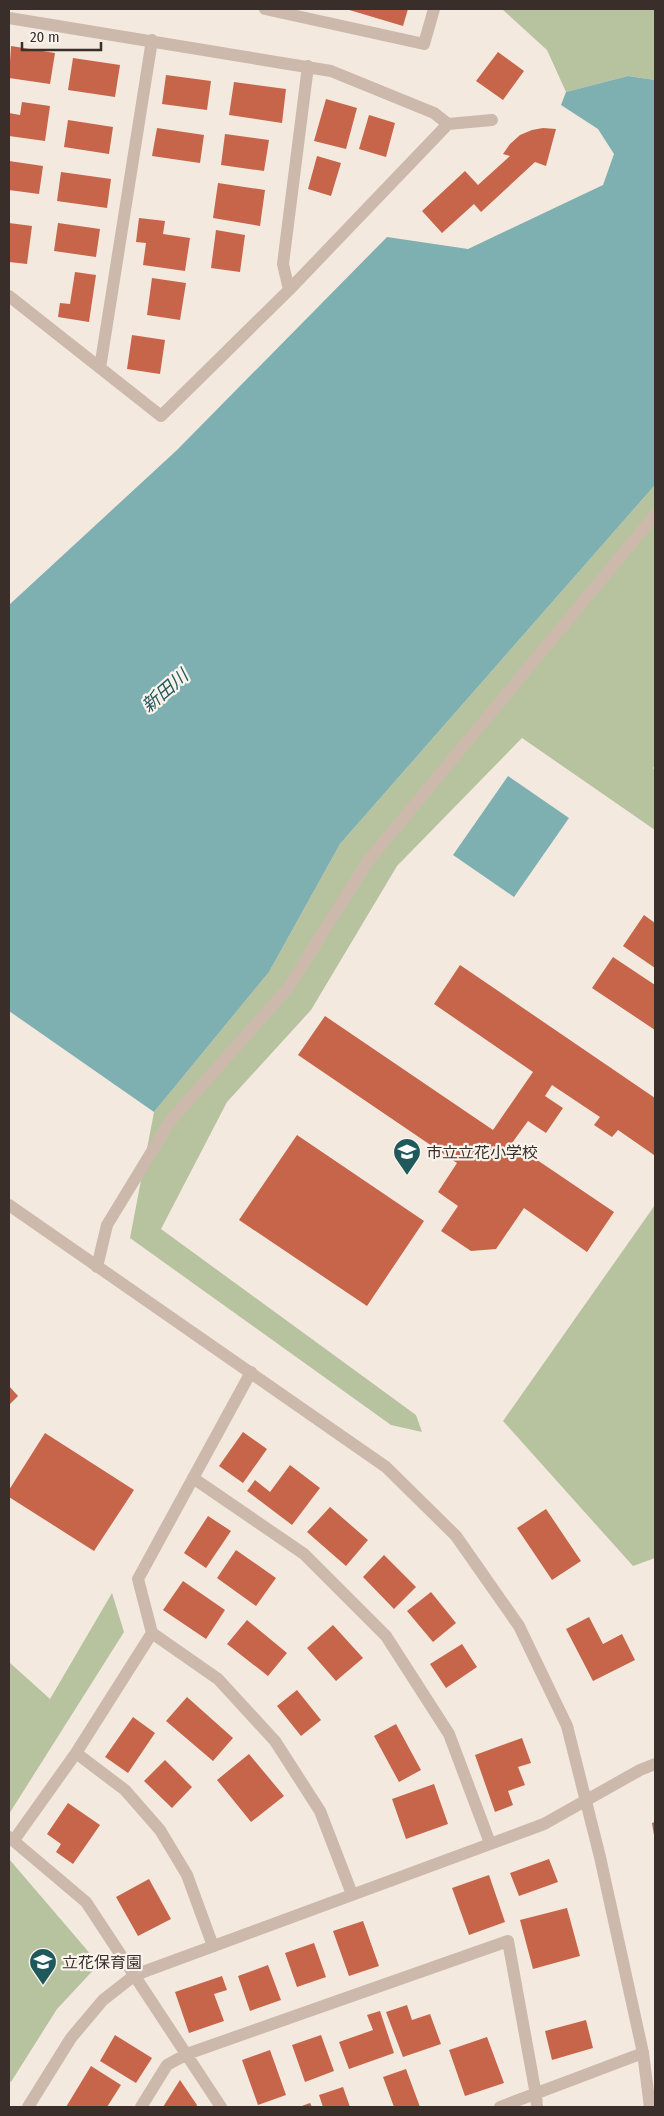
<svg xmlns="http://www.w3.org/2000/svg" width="664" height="2116" viewBox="0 0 664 2116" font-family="'Fira Sans Condensed','Noto Sans JP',sans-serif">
  <rect width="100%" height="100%" fill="#f3e9df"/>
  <!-- green -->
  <path fill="#b7c39f" d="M502 9H655V80L628 76 566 92 547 50Z
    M655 485V766L653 768 655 770V830L522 738 397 866 311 1010 227 1102 161 1229 416 1415 422 1432 391 1425 130 1238 154 1112 269 972 340 844Z
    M655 1205V1558L633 1566 503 1421Z
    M112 1593 124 1632 9 1814V1662L50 1699Z
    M9 1859 99 1964 57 2009 11 2082 9 2081Z"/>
  <!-- water -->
  <path fill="#7eb0b1" d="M628 76 655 80V485L340 844 269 972 154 1112 9 1011V605L177 450 387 237 468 249 603 185 614 154 598 129 561 105 566 92Z
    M508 776 569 818 514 897 453 855Z"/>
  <!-- building -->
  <path fill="#c6654a" d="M346 9H408L403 26Z
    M11 46 55 53 50 84 9 78Z
    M498 52 524 71 503 100 476 81Z
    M73 58 120 65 115 97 68 90Z
    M166 75 211 81 207 110 162 104Z
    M234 82 286 89 282 123 229 115Z
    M326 99 357 108 346 149 314 141Z
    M22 102 50 106 45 141 9 136V113L20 115Z
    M369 115 395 123 386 157 359 149Z
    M68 120 113 127 109 154 64 147Z
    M157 128 204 135 200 163 152 156Z
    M543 128 556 129 546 166 535 162 481 212 474 204 442 233 422 211 465 171 478 185 510 156 503 154 510 144 520 135 532 130Z
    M225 134 269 140 264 171 221 165Z
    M317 156 341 163 331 196 308 189Z
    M9 161 43 166 39 194 9 190Z
    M61 172 111 179 107 208 57 201Z
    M218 183 265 190 260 226 213 218Z
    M139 218 165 221 163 234 190 238 185 271 143 265 146 243 136 242Z
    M9 223 32 226 27 264 9 262Z
    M58 223 100 229 96 257 54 251Z
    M216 230 245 235 240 272 211 268Z
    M75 272 96 275 89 322 58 317 60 303 70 304Z
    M152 278 186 283 180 320 147 315Z
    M132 335 165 340 160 374 127 369Z
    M644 915 655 923V968L623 946Z
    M613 957 655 985V1030L592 988Z
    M460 965 655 1098 654 1155 618 1130 612 1137 594 1125 600 1117 552 1085 545 1096 563 1108 546 1133 528 1121 512 1143 614 1212 587 1252 524 1208 496 1249 471 1251 441 1231 458 1206 438 1192 457 1163 298 1055 325 1016 493 1130 533 1072 434 1004Z
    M297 1135 424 1221 367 1306 239 1220Z
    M9 1386 18 1396 9 1405Z
    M243 1432 267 1449 243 1483 219 1466Z
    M45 1433 134 1490 94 1551 9 1497V1490Z
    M290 1465 320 1488 292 1525 247 1491 255 1480 270 1492Z
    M330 1507 368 1540 346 1566 307 1532Z
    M546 1509 581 1561 552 1580 517 1528Z
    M208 1516 231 1531 206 1568 184 1553Z
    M236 1550 276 1578 256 1606 217 1578Z
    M384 1555 416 1587 394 1609 363 1577Z
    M183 1581 225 1610 206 1639 163 1610Z
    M431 1592 456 1623 433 1642 407 1611Z
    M589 1617 603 1644 622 1634 635 1660 593 1681 566 1629Z
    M247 1620 287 1653 268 1676 227 1644Z
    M333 1625 363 1658 336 1681 307 1648Z
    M462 1644 477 1667 446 1688 430 1664Z
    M297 1690 321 1720 301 1736 277 1706Z
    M187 1697 233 1738 213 1761 166 1721Z
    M133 1717 155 1733 128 1773 105 1757Z
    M396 1724 421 1770 399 1782 374 1736Z
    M522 1738 531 1763 518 1767 525 1785 508 1791 513 1805 495 1812 475 1755Z
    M249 1754 284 1796 251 1822 217 1780Z
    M165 1760 192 1787 172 1808 144 1781Z
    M434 1784 448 1824 406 1839 392 1799Z
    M68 1803 100 1825 73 1864 56 1852 61 1844 47 1834Z
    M655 1822V1835H654L652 1823Z
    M549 1859 558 1882 519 1896 510 1873Z
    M489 1875 505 1922 469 1935 452 1888Z
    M149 1879 171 1919 138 1936 116 1897Z
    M567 1908 580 1956 533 1969 520 1920Z
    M363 1921 379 1966 349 1976 333 1931Z
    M314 1943 326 1977 297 1987 285 1953Z
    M268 1965 281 2000 250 2011 238 1976Z
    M222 1976 227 1990 214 1994 224 2021 189 2033 175 1992Z
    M407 2005 412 2020 430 2014 441 2044 403 2057 386 2012Z
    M380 2011 394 2053 349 2069 339 2042 373 2030 367 2015Z
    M586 2020 593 2048 552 2060 545 2031Z
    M115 2035 152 2058 136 2083 100 2061Z
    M321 2035 334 2071 305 2082 292 2045Z
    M487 2037 504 2083 465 2096 449 2050Z
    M270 2050 286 2095 258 2105 242 2060Z
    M91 2066 121 2085 107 2107H66Z
    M406 2069 420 2107H394L383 2077Z
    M180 2080 197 2105 196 2107H163Z
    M343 2087 350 2107H323L319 2095Z
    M310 2103 312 2107H299Z"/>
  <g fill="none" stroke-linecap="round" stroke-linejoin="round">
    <!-- minor -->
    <path stroke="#ccb9ab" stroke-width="12" d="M265 9 424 44 434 9
      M9 18 331 71 434 113 448 124
      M289 290 283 264 308 66
      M9 296 161 416 289 290 448 124 492 120
      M100 368 152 40
      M97 1267 107 1225 171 1120 288 988 368 861 655 515
      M251 1372 138 1579 152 1633 218 1679 275 1741 320 1811 352 1894
      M193 1478 304 1554 386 1636 449 1734 490 1843
      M76 1753 125 1790 160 1830 187 1875 213 1946
      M9 1837 86 1902 221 2107
      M14 1840 76 1753 152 1633
      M141 2107 167 2065 187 2054 508 1941 536 2095 537 2107
      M500 2107 643 2053"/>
    <!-- tertiary -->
    <path stroke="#ccb9ab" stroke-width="12" d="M9 1205 386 1467 456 1536 519 1626 567 1726 600 1857 643 2053 650 2107
      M28 2107 71 2038 103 2000 135 1975 544 1824 640 1770 655 1764"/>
  </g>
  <!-- icons -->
  <defs>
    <symbol id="school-pin" viewBox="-11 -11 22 30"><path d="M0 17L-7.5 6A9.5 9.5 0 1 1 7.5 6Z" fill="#1f595b" stroke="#faf3ec"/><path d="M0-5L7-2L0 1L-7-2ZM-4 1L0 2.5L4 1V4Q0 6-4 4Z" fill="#fff"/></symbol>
  </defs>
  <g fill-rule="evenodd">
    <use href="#school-pin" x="391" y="1136" width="32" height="43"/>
    <use href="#school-pin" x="27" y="1946" width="32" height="43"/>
  </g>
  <g text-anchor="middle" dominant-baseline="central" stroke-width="4.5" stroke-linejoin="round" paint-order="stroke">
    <!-- poi labels -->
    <g font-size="16" fill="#392e2a" stroke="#faf3ec" text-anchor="start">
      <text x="426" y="1152">市立立花小学校</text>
      <text x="62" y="1962">立花保育園</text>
    </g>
    <!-- water labels -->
    <g font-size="18" font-style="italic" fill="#1f595b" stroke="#faf3ec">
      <text transform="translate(165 691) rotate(-41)">新田川</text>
    </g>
  </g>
  <!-- border -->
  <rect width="664" height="2116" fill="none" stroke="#392e2a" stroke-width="20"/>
  <!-- scale -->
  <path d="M22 42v8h79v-8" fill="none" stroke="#392e2a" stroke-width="2.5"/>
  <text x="30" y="42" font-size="15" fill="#392e2a" stroke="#faf3ec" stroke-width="4" paint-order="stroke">20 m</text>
</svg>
